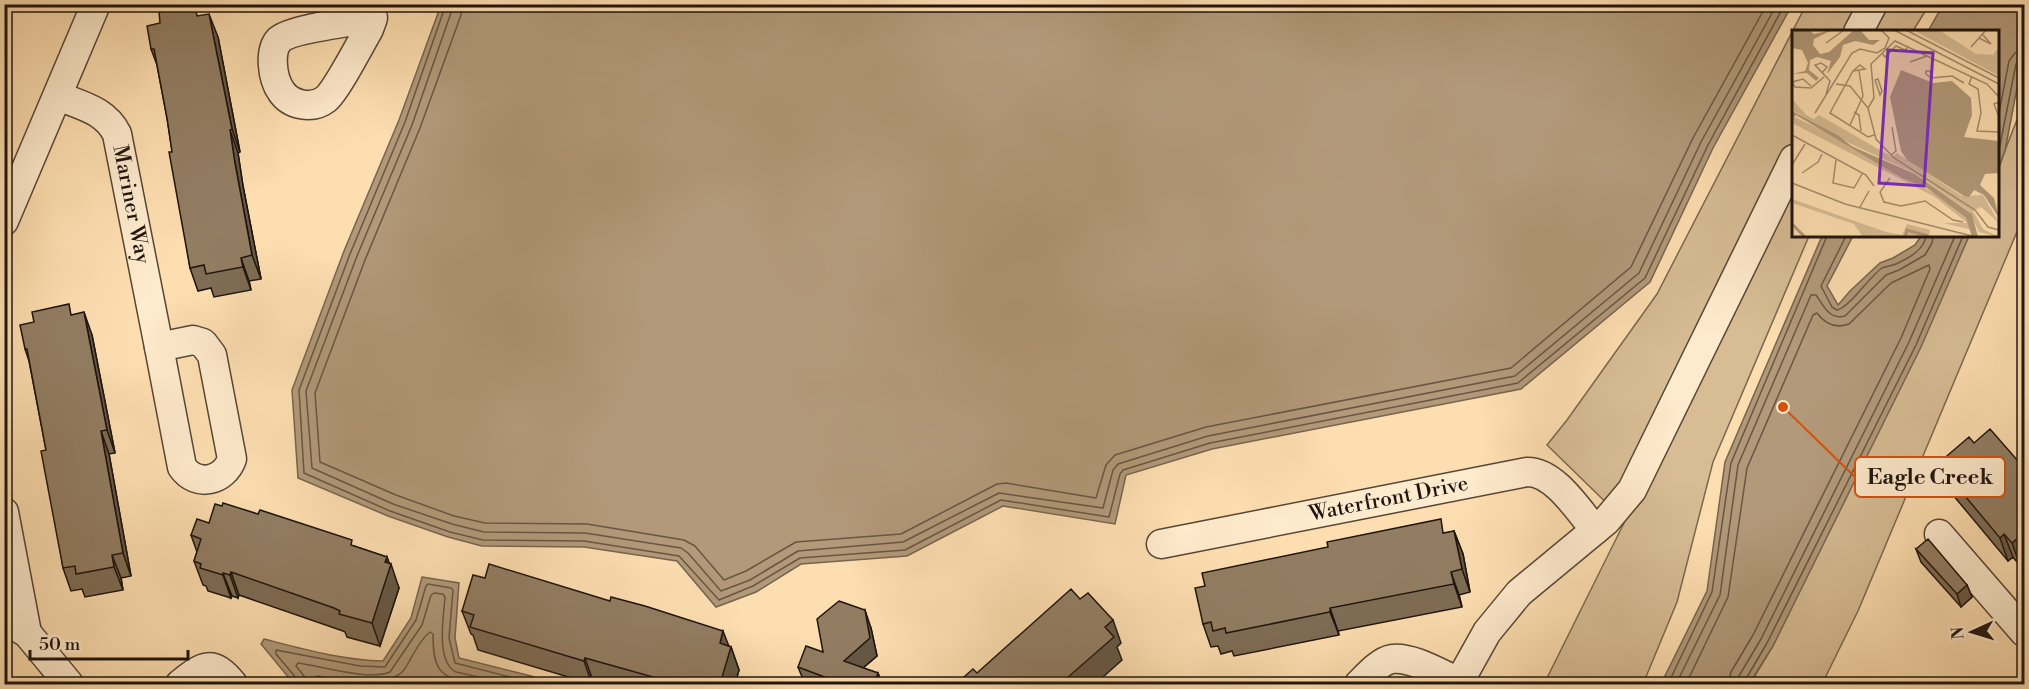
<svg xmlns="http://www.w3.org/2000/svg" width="2029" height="689" viewBox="0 0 2029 689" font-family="'Libre Bodoni',serif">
  <rect width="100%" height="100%" fill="#fddeb0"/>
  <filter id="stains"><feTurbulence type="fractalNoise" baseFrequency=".00333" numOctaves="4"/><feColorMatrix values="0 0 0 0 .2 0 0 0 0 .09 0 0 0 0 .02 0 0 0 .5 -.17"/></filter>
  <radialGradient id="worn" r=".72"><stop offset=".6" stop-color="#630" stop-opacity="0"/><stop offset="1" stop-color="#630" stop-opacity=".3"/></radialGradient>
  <!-- green -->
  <path fill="#d7bc94" stroke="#7b6851" stroke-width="1.5" d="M1806 5H1929L1913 31 1794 32V236H1809L1713 462 1677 602 1643 684H1544L1625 521 1547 445 1567 420 1657 294Z
    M2024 102V215L1858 611 1822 684H1750L1773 646 1969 236H1998V168Z"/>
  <!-- water -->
  <path fill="#b29979" stroke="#77644e" stroke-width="1.5" d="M441 5V4L1792 5 1713 148 1650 282 1521 389 1212 449 1126 475 1115 524 1003 506 907 556 801 564 756 592 716 607 677 561 584 547 482 546 448 537 388 516 298 478 292 390 344 251 399 120Z
    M1943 5H2024V51L2005 151 1998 170V32L1928 31Z
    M1822 236H1853L1827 286 1838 305 1850 291 1880 263 1893 258 1915 245 1921 236H1969L1921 347 1773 646 1749 684H1661L1707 591 1725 462Z
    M422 577 459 583 455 638 459 658 531 676 553 684H294L261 644 264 639C303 649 342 660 383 661L411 618Z"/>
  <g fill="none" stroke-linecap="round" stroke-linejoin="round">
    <!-- shore -->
    <path stroke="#685644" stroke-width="1.5" d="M446 4 405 122 350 254 299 390 304 473 390 511 450 532 483 540 584 541 679 556 719 600 753 586 800 558 905 550 1001 500 1109 517 1120 474 1123 470 1210 443 1518 383 1645 278 1708 145 1785 4
      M454 4 412 125 357 256 306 391 312 468 393 504 452 524 484 532 585 533 681 548 688 553 721 591 750 580 798 551 903 542 999 493 1103 508 1113 470 1118 464 1208 436 1515 376 1639 273 1701 142 1777 4
      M463 4 461 15 420 128 365 260 315 393 320 462 396 495 454 516 485 523 587 524 684 540 695 546 724 580 746 571 796 542 901 534 997 484 1006 483 1096 498 1106 465 1115 455 1206 427 1511 368 1631 267 1693 138 1767 4
      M1998 118 2009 61 2015 53 2024 51
      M1998 155 2016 64 2019 60 2024 59
      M1846 236 1821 286 1832 307 1837 310C1849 308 1870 276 1882 268 1886 266 1892 266 1896 264 1909 258 1924 250 1926 236
      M298 684 297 679 276 654V650L360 666 385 667 416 620 426 586 428 584 451 588 453 590 449 638 455 663 537 684
      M305 684 304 676 296 666 298 663C320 666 370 681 390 672L422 625 431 595 434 593 443 594 445 597C444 616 435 661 456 672L510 684
      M314 684V678L317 676C342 680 388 689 404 670 412 658 419 640 430 632L433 634C433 668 438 677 471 684
      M1668 684 1712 592 1731 463 1827 236
      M1676 684 1720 595 1738 465 1811 295H1816C1824 306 1829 320 1845 316L1886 275 1899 270 1925 255 1932 243 1933 236
      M1686 684 1728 597 1747 468 1813 315 1817 313C1825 324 1835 329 1849 324L1891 283 1929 265 1930 269 1901 338 1753 635 1731 672 1728 684
      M1737 684 1739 676 1761 639 1909 342 1955 236
      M1745 684 1746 679 1767 643 1916 345 1963 236"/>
    <defs>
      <g id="minor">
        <path d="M373 18 369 29C361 43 336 91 326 99 312 110 290 105 281 91 272 78 269 51 279 40 290 29 356 21 373 18Z"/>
        <path d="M1858 32 1873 4"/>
        <path id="s1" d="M58 96C82 106 105 110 117 134L159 347"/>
        <path d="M4 221 96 4"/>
        <path d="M193 340 203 343 212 355 232 459C224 481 197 488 182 467L159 347Z"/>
        <path d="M4 512 27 633"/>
        <path d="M1939 534 2024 632"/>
        <path id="s2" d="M1161 544 1527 472C1554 471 1579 511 1595 530"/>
        <path d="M11 624 27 633 69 684"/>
        <path d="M180 684C203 666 212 658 233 684"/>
        <path d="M1359 684C1367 676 1380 661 1392 659 1411 656 1441 674 1459 682"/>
        <path d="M1458 684 1487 632 1519 593 1606 521 1632 490 1794 159"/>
      </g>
    </defs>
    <!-- minor casing -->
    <use href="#minor" stroke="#564636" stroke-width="31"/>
    <!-- minor -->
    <use href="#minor" stroke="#feeacc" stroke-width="28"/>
  </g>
  <!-- wall -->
  <path fill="#7e6c54" stroke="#1f140e" stroke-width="1.5" d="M199 16 218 37 240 152 238 153 243 186 261 279 249 281 251 290 214 297 211 288 198 291 190 268 167 118 157 65 151 49Z
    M73 315 92 335 115 453 109 454 131 576 121 578 123 590 85 597 82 589 71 591 63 568 46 450 29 361 25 349Z
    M1974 443 2025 469V562L2020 566 2013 557 2008 561 1953 495 1941 461Z
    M209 523 354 546 387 557 399 588 380 646 347 637 345 632 343 631 239 595 238 598 232 596 231 598 208 591 206 586 203 585 194 561 197 552 191 535Z
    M1454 531 1463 554 1470 592 1459 595 1462 607 1338 631 1339 635 1234 656 1232 651 1221 654 1218 646 1211 647 1203 624 1446 533Z
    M1916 549 1967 585 1972 597 1961 607 1921 562Z
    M462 611 729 646 731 647 739 670 735 684H606L593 681 592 684 478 650 473 635 471 634Z
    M871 628 877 656 863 668 878 673 882 684H805L798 667 823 652Z"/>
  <!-- shaded-wall -->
  <path fill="#665845" stroke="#1f140e" stroke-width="1.5" d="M209 14 218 37 240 152 232 129Z
    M230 130 238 153 243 186 261 279 252 255 235 163Z
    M241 258 249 281 251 290 243 267Z
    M84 312 92 335 115 453 107 430Z
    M101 431 109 454 131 576 123 553Z
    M1454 531 1463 554 1470 592 1462 569Z
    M2025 532V562L2020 566 2012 543Z
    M2004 534 2013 557 2008 561 2000 538Z
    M112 555 121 578 123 590 114 567Z
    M387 557 390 567 391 564 399 588 380 646 372 623Z
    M231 572 239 595 238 598 230 575Z
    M1451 572 1459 595 1462 607 1454 584Z
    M223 573 232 596 231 598 223 575Z
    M1967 585 1972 597 1961 607 1957 594Z
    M1330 608 1338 631 1339 635 1330 612Z
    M865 610 871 628 877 656 850 679 844 661Z
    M1113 620 1121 643 1117 647 1122 660 1095 684H1060L1105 627Z
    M723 631 730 649 731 647 739 670 735 684H720V643Z
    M585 658 593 681 592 684 584 661Z
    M878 673 882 684H874Z"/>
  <!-- building -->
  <path fill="#927d62" stroke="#1f140e" stroke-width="1.5" d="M195 6 197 16 209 14 232 129 230 130 235 163 252 255 241 258 243 267 206 274 204 265 190 268 169 152H172L167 118 154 49H151L147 26 160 23 159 12Z
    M69 304 71 315 84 312 107 430 101 431 123 553 112 555 114 567 76 574 75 566 63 568 41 451 46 450 27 349H25L20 325 34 322 32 312Z
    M1990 429 2025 469V522L2022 524 2025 525V532L2012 543 2004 534 2000 538 1945 472 1948 469 1941 461 1969 437 1974 443Z
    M223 503 258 514 260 510 352 540 351 545 387 557 385 562 391 564 372 623 339 614 340 611 334 608 231 572 230 575 223 573V575L200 568 201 564 194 561 201 539 191 535 197 519 209 523 215 504 222 506Z
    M1441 519 1443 533 1454 531 1462 569 1451 572 1454 584 1330 608V612L1226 633 1225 628 1213 631 1211 622 1203 624 1195 588 1205 586 1202 573 1328 547 1327 542Z
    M1928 539 1967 585 1957 594 1916 549Z
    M489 564 610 601 611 597 645 606 723 631 720 643 731 647 720 684 709 680 708 684H678L585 658 584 661 470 627 474 615 462 611 473 575 485 578Z
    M1071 589 1080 599 1088 593 1113 620 1105 627 1114 637 1060 684H956L973 669 977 673Z
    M839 601 865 610 870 638 844 661 878 673 874 684H843L798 667 806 646 823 652 817 619Z"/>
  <g text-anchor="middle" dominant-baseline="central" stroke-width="4.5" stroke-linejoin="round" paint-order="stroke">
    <!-- street labels -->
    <g font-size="21" fill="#1f140e" stroke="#feeacc">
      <text stroke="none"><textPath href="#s1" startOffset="144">Mariner Way</textPath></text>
      <text stroke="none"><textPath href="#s2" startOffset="232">Waterfront Drive</textPath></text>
    </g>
  </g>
  <!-- overview -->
  <g transform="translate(1792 30)">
    <rect width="207" height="207" fill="#fddeb0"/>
    <path d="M121 0H147L184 24 201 25 206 18 207 0V46ZM0 69 14 85 22 89 27 85 100 127 105 123 170 166 191 165 207 193 189 177 181 181 191 199 207 207 187 202 178 182 124 144 57 113 0 80ZM0 86 46 108 145 165 176 190 180 200 151 193H175L143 167 0 93ZM0 169 94 202 110 205 115 194 138 200 137 207H71L62 194 0 173Z" fill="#d7bc94"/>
    <path d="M0 0H17L22 4 40 0 22 9 21 15 28 24 37 22 62 0H68L77 10H88L81 15 63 11 51 15 48 27 35 44 39 31 25 27 18 30 17 40 27 48 24 51 15 43 0 44 13 41 16 33 10 20 0 18ZM109 40 141 53 160 51 179 68 180 85 172 107 207 111V143L193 144 188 155 202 168 207 188 192 165 182 160 177 167 172 166 115 130 109 121 98 67ZM0 81 47 106 59 116 123 144 180 184 186 207H180L174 188 135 158 110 148 4 85 1 88Z" fill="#b29979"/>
    <path fill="none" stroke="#b29979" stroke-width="3" d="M0 194 13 207M113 207 115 200 136 206"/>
    <path fill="none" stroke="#a48d6f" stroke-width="1.5" d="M102 0 207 54M114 0 207 48M187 8 199 14 191 5M34 13 52 0M179 17 194 0M90 23 93 27 104 16 113 20 116 17M118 32 135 26M61 41 73 39 68 35 61 41 38 83 76 107 82 105M134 41H138L139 48 134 44ZM30 43 35 37 29 33 23 35 38 51 34 64M180 46 177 54 186 59 189 83 185 101 207 102M139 48 160 46 172 53M86 49 90 61 88 65 83 50ZM0 52 3 57 19 58 32 47M0 52 11 49 19 56M44 54 58 56 76 78 84 109 102 128 183 180 196 197 207 200M207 72 202 74 207 87M76 78 82 68 79 34 103 11 195 54 207 67M62 82 67 85 69 101M23 83 60 23 68 19 85 23 93 18 97 8 89 0M58 95 71 66 67 41M0 105 74 145 82 156M99 125 104 121 100 97M44 130 41 153 62 158 70 144M0 135 13 114M10 143 26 132 30 124M98 148 88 162 92 172 109 176 133 171 161 190 171 192M0 153 53 174 184 207M68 177 77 161"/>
    <path fill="#7b2cbf" fill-opacity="0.15" stroke="#7b2cbf" stroke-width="3" d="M96 20 141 23 132 156 87 153Z"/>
    <rect width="207" height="207" fill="none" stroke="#1f140e" stroke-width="3"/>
  </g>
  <!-- callouts -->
  <path fill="none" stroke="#d4520c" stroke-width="2" d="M1783 407L1855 477"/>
  <circle fill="#d4520c" stroke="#feeacc" stroke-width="2" cx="1783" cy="407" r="6"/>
  <rect fill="#feeacc" stroke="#d4520c" stroke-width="2" x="1855" y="457" width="150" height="40" rx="6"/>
  <g font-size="22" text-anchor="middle" font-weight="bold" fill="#1f140e">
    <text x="1930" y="484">Eagle Creek</text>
  </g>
  <!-- margin -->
  <rect width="2029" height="689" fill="none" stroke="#fddeb0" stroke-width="24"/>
  <rect x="6" y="6" width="2017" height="677" fill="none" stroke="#1f140e" stroke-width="3"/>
  <rect x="12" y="12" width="2005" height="665" fill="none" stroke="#1f140e" stroke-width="1.5"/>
  <!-- north arrow -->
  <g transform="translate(1972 632) rotate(266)" stroke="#feeacc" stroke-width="4.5" paint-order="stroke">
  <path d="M0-4.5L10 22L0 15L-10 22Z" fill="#1f140e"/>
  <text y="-9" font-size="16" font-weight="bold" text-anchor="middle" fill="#1f140e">N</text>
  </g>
  <!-- scale -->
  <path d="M30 650v9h158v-9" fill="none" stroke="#1f140e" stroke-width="3"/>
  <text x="39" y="650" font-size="18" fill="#1f140e" stroke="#feeacc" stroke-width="4.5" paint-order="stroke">50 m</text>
  <rect width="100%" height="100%" filter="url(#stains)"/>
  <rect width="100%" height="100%" fill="url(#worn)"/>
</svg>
